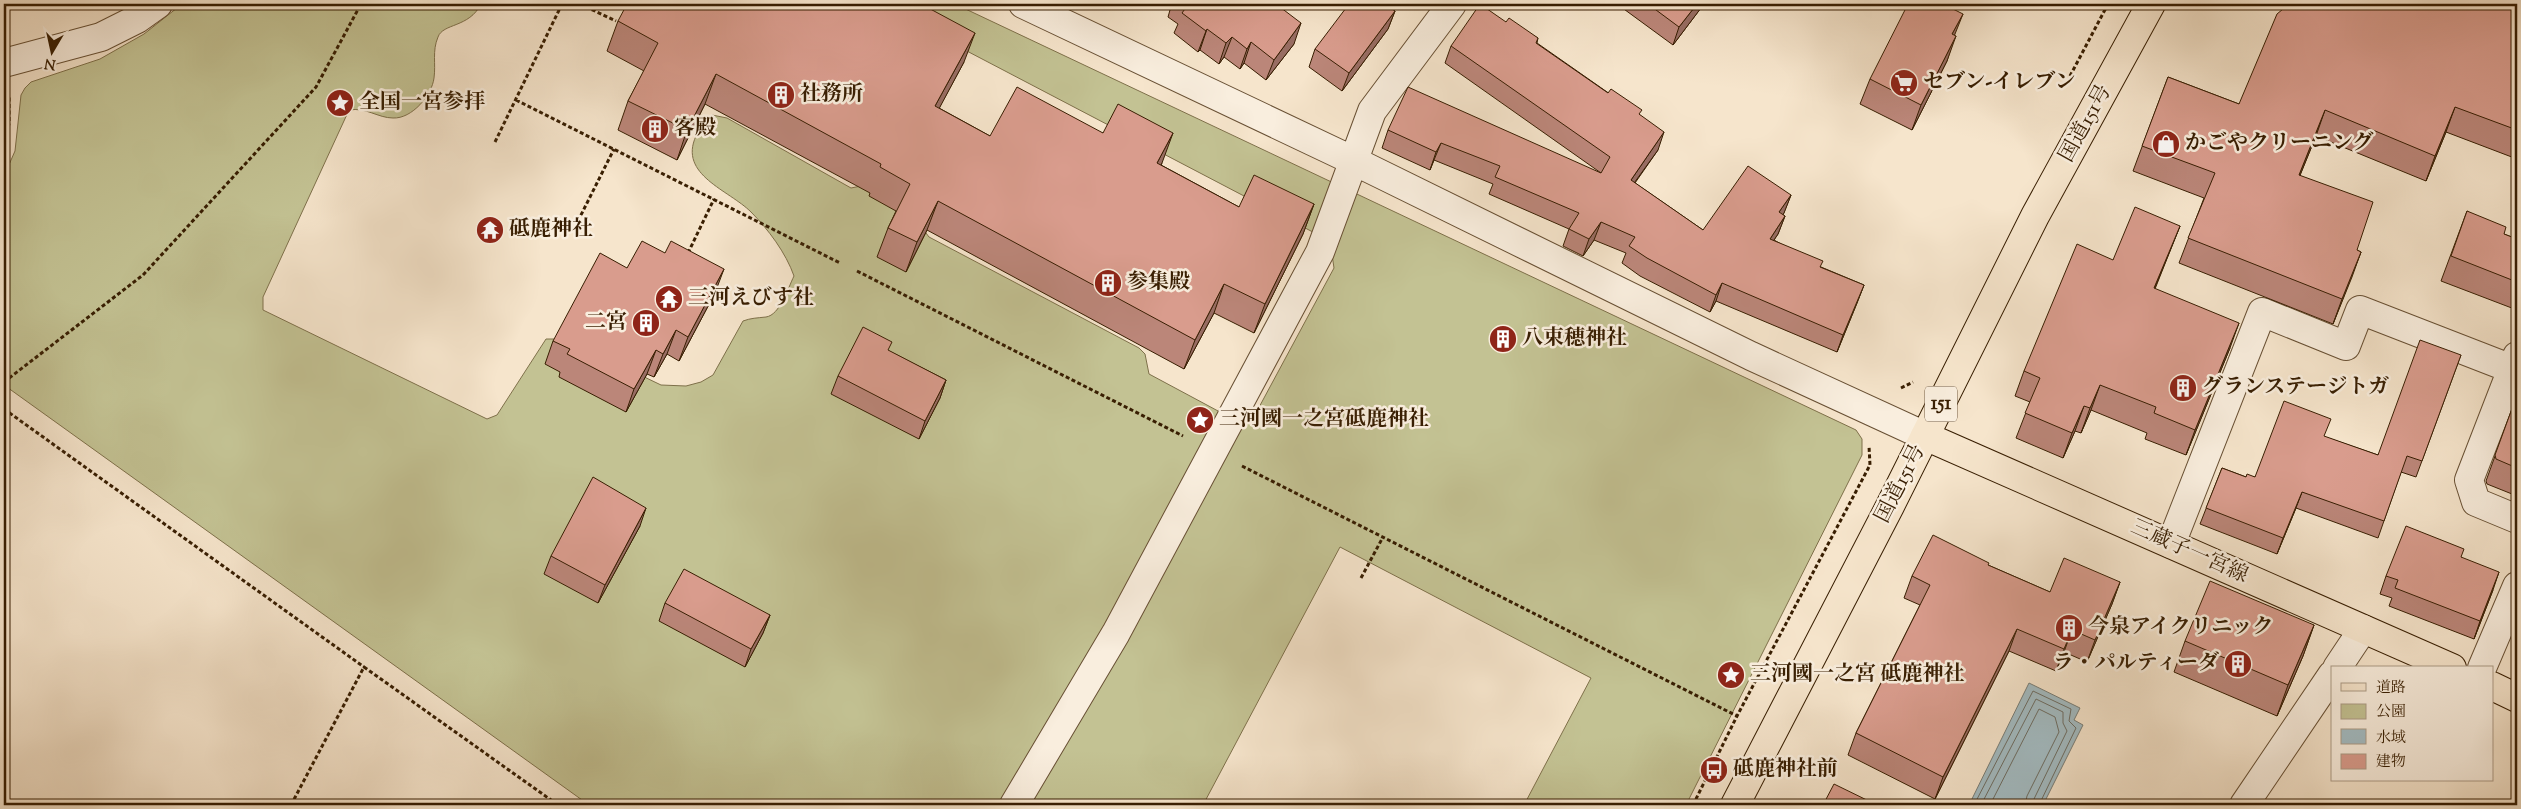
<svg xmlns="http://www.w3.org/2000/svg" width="2521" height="809" viewBox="0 0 2521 809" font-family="'Sorts Mill Goudy','Noto Serif JP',serif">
  <rect width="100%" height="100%" fill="#f6e5cc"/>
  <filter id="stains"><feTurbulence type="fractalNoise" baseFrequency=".004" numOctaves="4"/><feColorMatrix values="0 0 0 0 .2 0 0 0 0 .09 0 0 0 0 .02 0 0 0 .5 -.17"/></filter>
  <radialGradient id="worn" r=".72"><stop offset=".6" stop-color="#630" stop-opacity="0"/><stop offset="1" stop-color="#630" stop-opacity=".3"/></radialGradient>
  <!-- green -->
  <path fill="#c3c293" stroke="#7e704a" d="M182 4H481C469 28 443 23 438 37 432 51 436 64 434 78 432 95 412 119 393 118 378 118 366 107 349 110L263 297V310L487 419 497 415 546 339H565L661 385 686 386 701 382 713 375 743 321C751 318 757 318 766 317 780 315 788 288 794 276 786 253 768 229 751 212 729 190 678 175 696 136 700 127 703 121 712 115L727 118 851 188 861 186 923 229 929 237 1139 348 1145 354 1149 374 1233 419 1257 411 1334 268 1330 241 877 4H955L1856 430 1862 439V455L1686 805H1524L1591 678 1340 547 1203 805H589L4 385V176L15 151 21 95 25 88 31 82 100 59 144 34Z"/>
  <!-- water -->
  <path fill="#a3bcc3" stroke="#787d76" d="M2029 683 2080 708 2074 720 2083 725 2043 805H1969Z"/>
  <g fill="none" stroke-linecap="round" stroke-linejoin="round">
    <!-- shore -->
    <path stroke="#6e6d62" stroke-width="1" d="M1974 805 2033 691 2071 709 2069 721 2076 728 2039 805
      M1981 805 2036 699 2063 712V723L2067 731 2034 799 2033 805
      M1990 805 2039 709 2055 717 2059 732 2027 796 2025 805"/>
    <defs>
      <path id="minor" d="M1023 4 1354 161 1751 356 1925 436
        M4 63 101 37 137 19 158 4
        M2517 356 2469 480 2476 502 2517 519
        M2171 544 2262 312 2346 346 2360 310 2512 369
        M2337 668 2363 629
        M2482 668 2517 586
        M1014 805 1116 633 1320 252 1372 111 1452 4
        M2244 805 2332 675"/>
      <path id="major" d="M1925 436 2452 668
        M2492 686 2517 698"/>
      <path id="highway" d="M1735 805 1890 506 2035 216 2151 4"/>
    </defs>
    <!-- minor casing -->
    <use href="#minor" stroke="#685034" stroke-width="30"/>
    <!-- major casing -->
    <use href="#major" stroke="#381e02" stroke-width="30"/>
    <!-- highway casing -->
    <use href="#highway" stroke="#381e02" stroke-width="30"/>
    <!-- path -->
    <path stroke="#381e02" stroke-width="3" stroke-dasharray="4 2.5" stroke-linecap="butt" d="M580 4 616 21
      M2070 76 2108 4
      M516 100 840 263
      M495 142 562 4
      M4 153 9 123V96
      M578 221 614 149
      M688 253 714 199
      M857 271 1183 436
      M4 382 143 275 316 87 361 4
      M1901 388 1913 382
      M4 409 364 667
      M1242 466 1737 716
      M1361 578 1383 537
      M291 805 364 667 558 805
      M1693 805 1737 716 1870 465 1869 446"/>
    <!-- minor -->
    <use href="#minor" stroke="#f9eede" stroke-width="28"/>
    <!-- major -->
    <use href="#major" stroke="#f6e5cc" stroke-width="28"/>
    <!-- highway -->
    <use href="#highway" stroke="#f6e5cc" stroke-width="28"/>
  </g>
  <!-- wall -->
  <path fill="#bb8679" stroke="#381e02" d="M1162 4H1276L1294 44 1266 80 1244 63 1240 69 1224 57 1219 64 1200 50 1198 52 1174 33 1178 24 1168 17 1170 10Z
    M1617 4H1704L1673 45Z
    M2517 4V159L2446 132 2426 181 2316 136 2300 175 2357 250 2361 252 2333 324 2179 263 2204 198 2133 171 2168 77 2239 104Z
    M1395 11 1388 29 1342 91 1309 67 1315 49Z
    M618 21 964 62 939 108 990 136 1103 133 1162 163 1161 165 1239 207 1314 204 1303 234 1254 333 1214 313 1184 369 927 230 906 272 877 257 888 228 896 211 869 196 870 193 705 104 677 160 618 130 628 101 644 71 607 51Z
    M1506 22 1538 38 1537 43 1640 115 1658 150 1635 183 1703 230 1791 195 1783 215 1785 216 1778 234 1774 240 1821 267 1864 285 1857 303 1837 352 1716 301 1710 312 1640 276 1622 263 1626 253 1594 240 1583 256 1563 246 1569 229 1489 194 1493 184 1434 160 1430 170 1382 148 1388 130 1601 173 1445 63 1451 46Z
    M1955 35 1947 61 1912 130 1860 104 1870 79Z
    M2467 211 2504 234 2517 239V310L2441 281Z
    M2180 226 2170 251 2155 289 2230 348 2186 455 2145 439 2147 433 2091 410 2081 433 2075 431 2063 458 2016 438 2030 402 2015 396 2024 371 2113 260Z
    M627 268 715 293 679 361 667 354 654 377 647 374 626 412 559 377 560 372 545 364 553 341Z
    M889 351 946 380 940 398 919 439 831 394 838 376Z
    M2461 355 2416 477 2401 472 2378 538 2296 508 2277 554 2200 524 2222 468 2246 477H2255L2325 437 2378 455Z
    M2517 395V496L2487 484 2486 481Z
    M640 526 598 603 544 574 551 556Z
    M2461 557 2493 590 2474 639 2389 606 2392 598 2380 594 2386 576Z
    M1988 565 2050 592 2120 582 2112 604 2087 662 2064 652 2056 671 2009 651 1935 799 1848 755 1856 733 1920 605 1904 598 1912 576Z
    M665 603 770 615 763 633 745 667 659 621Z
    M2314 625 2303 656 2277 716 2174 672 2185 641Z"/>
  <!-- shaded-wall -->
  <path fill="#986d63" stroke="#381e02" d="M1697 4H1704L1673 45 1679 27Z
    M1395 11 1388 29 1342 91 1349 73Z
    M1963 14 1953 39 1952 34Z
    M1301 23 1294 44 1266 80 1274 60Z
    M1207 29 1200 50 1198 52 1206 31Z
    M975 33 964 62 925 135 935 106Z
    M1956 36 1947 61 1912 130 1921 105Z
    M1232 37 1224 57 1219 64 1226 43Z
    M1251 42 1244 63 1240 69 1247 49Z
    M716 74 705 104 677 160 687 130Z
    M2455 107 2446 132 2426 181 2435 156Z
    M2325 110 2316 136 2290 200 2299 175Z
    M1664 132 1658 150 1624 197 1631 180Z
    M1173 133 1162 163 1146 192 1157 163Z
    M1441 143 1434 160 1430 170 1436 152Z
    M1791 195 1784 213 1772 230 1779 212Z
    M938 201 927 230 906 272 917 242Z
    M1314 204 1303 234 1254 333 1265 304Z
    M1785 216 1778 234 1763 256 1770 239Z
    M1601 222 1594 240 1583 256 1589 239Z
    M2180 226 2170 251 2144 314 2154 288Z
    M2361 252 2352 277 2333 324 2342 299Z
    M724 269 715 293 679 361 688 337Z
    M1722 283 1716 301 1710 312 1716 295Z
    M1224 284 1214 313 1184 369 1195 340Z
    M1864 285 1857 303 1837 352 1843 335Z
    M2239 323 2230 348 2186 455 2195 430Z
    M676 330 667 354 654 377 663 354Z
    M656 350 647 374 626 412 634 389Z
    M946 380 940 398 919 439 925 421Z
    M2100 385 2091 410 2081 433 2090 408Z
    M2084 406 2075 431 2063 458 2072 433Z
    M2302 492 2296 508 2277 554 2283 538Z
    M646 508 640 526 598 603 605 585Z
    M2499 572 2493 590 2474 639 2480 621Z
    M2120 582 2112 604 2087 662 2095 640Z
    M770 615 763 633 745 667 751 649Z
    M2314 625 2303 656 2277 716 2288 685Z
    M2017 629 2009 651 1935 799 1943 777Z
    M2072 630 2064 652 2056 671 2064 649Z"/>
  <!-- building -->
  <path fill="#d99c8d" stroke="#381e02" d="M627 4H921L975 33 935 106 990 136 1017 87 1103 133 1118 104 1173 133 1157 163 1239 207 1254 175 1314 204 1265 304 1224 284 1195 340 938 201 917 242 888 228 910 184 880 167 881 164 716 74 687 130 628 101 658 43 618 21Z
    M1184 4H1276L1301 23 1274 60 1251 42 1247 49 1232 37 1226 43 1207 29 1206 31 1182 13 1187 6Z
    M1349 4H1385L1395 11 1349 73 1315 49Z
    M1480 4 1506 22 1509 18 1538 38 1536 43 1608 93 1611 89 1642 110 1639 114 1664 132 1631 180 1703 230 1748 166 1791 195 1779 212 1785 216 1770 239 1823 261 1820 267 1864 285 1843 335 1722 283 1716 295 1647 258 1629 246 1635 237 1601 222 1589 239 1569 229 1579 213 1495 177 1500 166 1441 143 1436 152 1388 130 1408 87 1601 173 1610 157 1451 46Z
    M1648 4H1697L1679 27Z
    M1908 4H1943L1963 14 1952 34 1956 36 1921 105 1870 79Z
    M2289 4H2517V130L2455 107 2435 156 2325 110 2299 175 2373 202 2357 250 2361 252 2342 299 2188 238 2215 173 2142 146 2168 77 2239 104 2277 14Z
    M2135 207 2180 226 2154 288 2239 323 2195 430 2154 413 2156 407 2100 385 2090 408 2084 406 2072 433 2025 413 2040 378 2024 371 2077 244 2113 260Z
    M2467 211 2506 227 2504 234 2517 239V282L2451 256Z
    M642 241 665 253 671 241 724 269 688 337 676 330 663 354 656 350 634 389 567 354 570 349 553 341 600 253 627 268Z
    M863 327 892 342 888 350 946 380 925 421 838 376Z
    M2420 340 2461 355 2422 461 2407 456 2384 521 2302 492 2283 538 2206 508 2222 468 2246 477 2247 474 2255 477 2284 401 2331 419 2324 436 2378 455Z
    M2517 395V468L2496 459 2495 455Z
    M593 477 646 508 605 585 551 556Z
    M2406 526 2464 549 2461 557 2499 572 2480 621 2395 588 2398 580 2386 576Z
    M1933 535 1989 563 1988 565 2050 592 2064 558 2120 582 2095 640 2072 630 2064 649 2017 629 1943 777 1856 733 1930 585 1912 576Z
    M684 569 770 615 751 649 665 603Z
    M2210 581 2314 625 2288 685 2185 641Z
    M1834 784 1877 805H1823Z"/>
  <!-- icons -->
  <defs>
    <symbol id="supermarket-disc" viewBox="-11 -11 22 22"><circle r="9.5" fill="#8f2418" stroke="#f9eede"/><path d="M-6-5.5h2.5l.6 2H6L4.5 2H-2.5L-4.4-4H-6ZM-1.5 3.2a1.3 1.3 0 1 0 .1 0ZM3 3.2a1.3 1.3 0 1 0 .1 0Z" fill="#fff"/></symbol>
    <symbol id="building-disc" viewBox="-11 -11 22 22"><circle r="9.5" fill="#8f2418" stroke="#f9eede"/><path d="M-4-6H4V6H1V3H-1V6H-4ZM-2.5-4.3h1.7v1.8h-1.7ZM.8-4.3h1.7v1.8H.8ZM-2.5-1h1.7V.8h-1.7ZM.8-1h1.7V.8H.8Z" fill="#fff"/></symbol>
    <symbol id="sight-disc" viewBox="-11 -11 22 22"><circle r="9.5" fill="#8f2418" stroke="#f9eede"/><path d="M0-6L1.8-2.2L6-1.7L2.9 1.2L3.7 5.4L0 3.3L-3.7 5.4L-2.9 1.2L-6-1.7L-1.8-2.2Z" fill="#fff"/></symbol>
    <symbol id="shop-disc" viewBox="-11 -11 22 22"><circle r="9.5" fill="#8f2418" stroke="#f9eede"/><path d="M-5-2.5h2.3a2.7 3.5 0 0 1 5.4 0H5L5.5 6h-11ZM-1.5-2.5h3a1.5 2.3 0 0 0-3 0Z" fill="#fff"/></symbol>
    <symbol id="temple-disc" viewBox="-11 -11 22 22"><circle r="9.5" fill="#8f2418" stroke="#f9eede"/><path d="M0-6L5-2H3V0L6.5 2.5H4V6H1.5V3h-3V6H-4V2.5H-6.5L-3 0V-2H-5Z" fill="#fff"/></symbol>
    <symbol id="bus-disc" viewBox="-11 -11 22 22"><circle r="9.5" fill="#8f2418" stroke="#f9eede"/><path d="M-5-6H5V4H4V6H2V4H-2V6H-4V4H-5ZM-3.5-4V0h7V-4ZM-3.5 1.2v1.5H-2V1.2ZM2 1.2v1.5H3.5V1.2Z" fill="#fff"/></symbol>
  </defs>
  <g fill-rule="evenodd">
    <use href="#supermarket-disc" x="1888" y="67" width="32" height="32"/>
    <use href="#building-disc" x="765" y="79" width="32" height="32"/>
    <use href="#sight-disc" x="324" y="87" width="32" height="32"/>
    <use href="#building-disc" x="639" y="113" width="32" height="32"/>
    <use href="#shop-disc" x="2150" y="128" width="32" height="32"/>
    <use href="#temple-disc" x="474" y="214" width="32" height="32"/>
    <use href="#building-disc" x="1092" y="267" width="32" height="32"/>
    <use href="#temple-disc" x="653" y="283" width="32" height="32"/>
    <use href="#building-disc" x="630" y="307" width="32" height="32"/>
    <use href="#building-disc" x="1487" y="323" width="32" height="32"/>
    <use href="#building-disc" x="2167" y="372" width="32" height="32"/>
    <use href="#sight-disc" x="1184" y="404" width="32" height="32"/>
    <use href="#building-disc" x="2053" y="612" width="32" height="32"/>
    <use href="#building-disc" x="2222" y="648" width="32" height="32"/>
    <use href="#sight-disc" x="1715" y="659" width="32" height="32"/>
    <use href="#bus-disc" x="1698" y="754" width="32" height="32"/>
  </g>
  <g text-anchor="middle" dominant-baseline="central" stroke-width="5" stroke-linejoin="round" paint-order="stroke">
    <!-- shield labels -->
    <rect fill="#f9eede" stroke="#725c44" stroke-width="1" x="1925" y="386.5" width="32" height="35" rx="4"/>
    <g font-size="20" font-weight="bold" fill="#381e02">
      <text x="1941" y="404">151</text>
    </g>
    <!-- poi labels -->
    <g font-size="21" font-weight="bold" fill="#381e02" stroke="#f9eede" text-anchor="start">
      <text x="1923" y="83">セブン-イレブン</text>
      <text x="800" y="95">社務所</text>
      <text x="359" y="103">全国一宮参拝</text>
      <text x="674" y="129">客殿</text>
      <text x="2185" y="144">かごやクリーニング</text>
      <text x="509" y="230">砥鹿神社</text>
      <text x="1127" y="283">参集殿</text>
      <text x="688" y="299">三河えびす社</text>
      <text x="627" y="323" text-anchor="end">二宮</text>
      <text x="1522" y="339">八束穂神社</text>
      <text x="2202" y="388">グランステージトガ</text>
      <text x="1219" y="420">三河國一之宮砥鹿神社</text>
      <text x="2088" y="628">今泉アイクリニック</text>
      <text x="2219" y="664" text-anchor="end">ラ・パルティーダ</text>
      <text x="1750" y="675">三河國一之宮 砥鹿神社</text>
      <text x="1733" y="770">砥鹿神社前</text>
    </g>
    <!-- street labels -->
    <g font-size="21" fill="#381e02" stroke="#f9eede">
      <text transform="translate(2086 124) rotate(-61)">国道151号</text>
      <text transform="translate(1901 484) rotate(-63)">国道151号</text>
      <text transform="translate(2189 552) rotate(24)">三蔵子一宮線</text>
    </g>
  </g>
  <!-- margin -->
  <rect width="2521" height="809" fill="none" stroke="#f6e5cc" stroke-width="20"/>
  <rect x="5" y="5" width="2511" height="799" fill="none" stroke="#381e02" stroke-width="2.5"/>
  <rect x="10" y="10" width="2501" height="789" fill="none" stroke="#381e02"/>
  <!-- legend -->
  <rect x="2331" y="666" width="162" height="115" fill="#f9eede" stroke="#ac9b86"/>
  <rect x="2341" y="683" width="25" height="8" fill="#f6e5cc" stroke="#ac9b86"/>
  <text x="2376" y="692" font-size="15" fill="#381e02">道路</text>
  <rect x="2341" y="704" width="25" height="15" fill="#c3c293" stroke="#ac9b86"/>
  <text x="2376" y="716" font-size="15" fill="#381e02">公園</text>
  <rect x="2341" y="729" width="25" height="15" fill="#a3bcc3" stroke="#ac9b86"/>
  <text x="2376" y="742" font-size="15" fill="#381e02">水域</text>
  <rect x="2341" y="754" width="25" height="15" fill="#d99c8d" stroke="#ac9b86"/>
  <text x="2376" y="766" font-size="15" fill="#381e02">建物</text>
  <!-- north arrow -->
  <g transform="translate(52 52) rotate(189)" stroke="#f9eede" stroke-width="4" paint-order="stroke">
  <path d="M0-4L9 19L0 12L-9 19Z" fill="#381e02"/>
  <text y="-8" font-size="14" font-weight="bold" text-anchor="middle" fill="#381e02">N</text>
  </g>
  <rect width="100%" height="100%" filter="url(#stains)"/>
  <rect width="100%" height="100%" fill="url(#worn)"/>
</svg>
